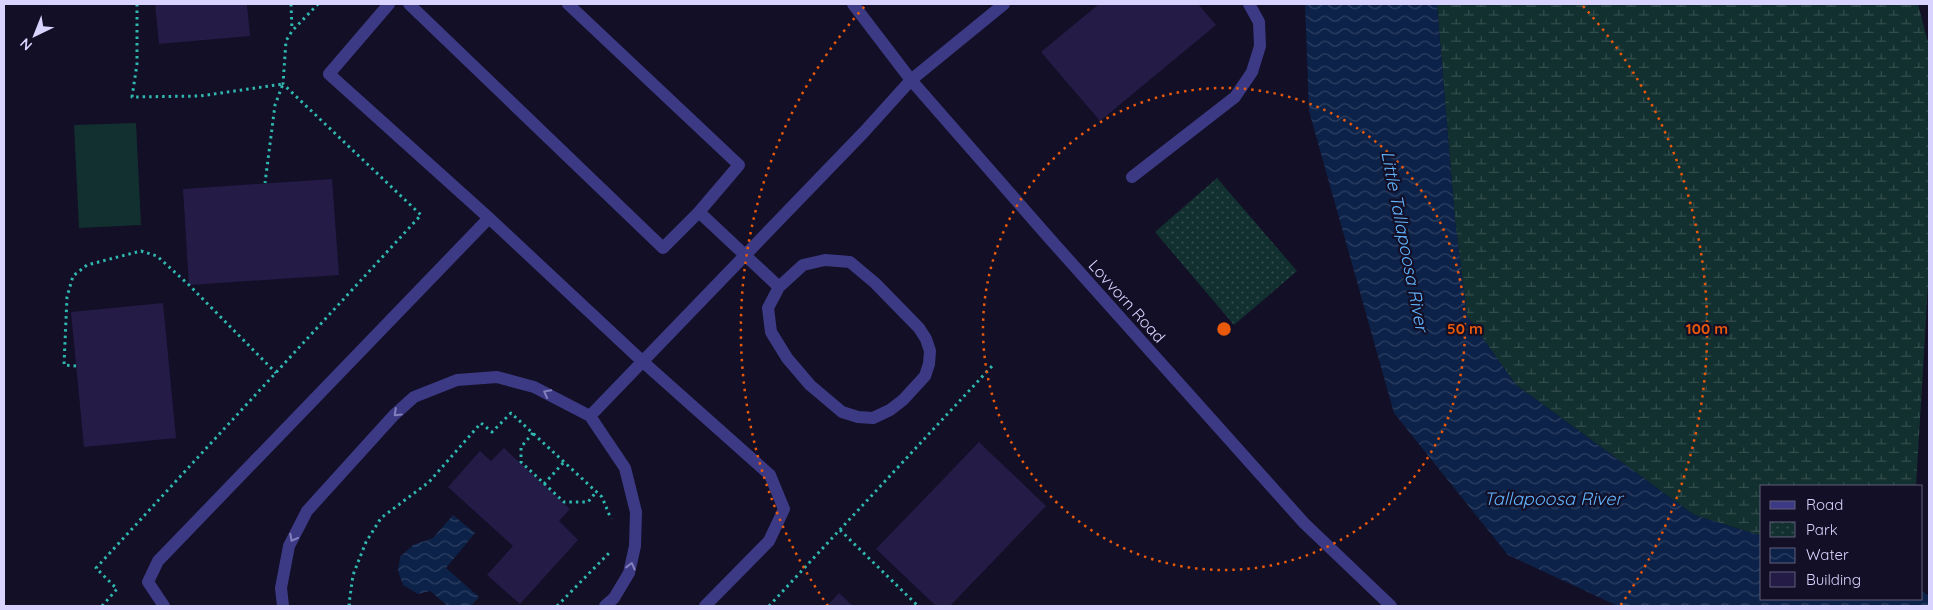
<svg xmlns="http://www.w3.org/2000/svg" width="1933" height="610" viewBox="0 0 1933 610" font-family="Quicksand,sans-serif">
  <defs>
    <pattern id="wetland-marsh" width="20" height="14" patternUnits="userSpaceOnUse" patternTransform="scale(1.25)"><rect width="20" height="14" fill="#12302f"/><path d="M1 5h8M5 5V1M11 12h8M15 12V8" fill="none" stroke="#344d4e"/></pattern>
    <pattern id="park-dots" width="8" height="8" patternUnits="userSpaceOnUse" patternTransform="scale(1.25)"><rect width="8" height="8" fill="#12302f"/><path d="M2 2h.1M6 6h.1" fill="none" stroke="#344d4e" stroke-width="1.8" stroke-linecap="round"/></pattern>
    <pattern id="water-waves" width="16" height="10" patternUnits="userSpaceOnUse" patternTransform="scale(1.25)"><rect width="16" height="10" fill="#0c2248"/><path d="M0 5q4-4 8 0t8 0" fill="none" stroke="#2f4163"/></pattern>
  </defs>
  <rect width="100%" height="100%" fill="#130f26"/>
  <!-- grass -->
  <path fill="#12302f" d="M136 123 141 225 79 228 74 125Z"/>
  <!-- wetland -->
  <path fill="url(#wetland-marsh)" d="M1437 4H1918L1929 46V269L1916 486H1762V536L1694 515 1516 385 1467 316 1455 220Z"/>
  <!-- park -->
  <path fill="url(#park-dots)" d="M1217 178 1297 271 1234 325 1155 232Z"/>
  <!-- water -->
  <path fill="url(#water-waves)" d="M1305 4H1437L1455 220 1467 316 1516 385 1694 515 1762 536V599H1922V591L1929 596V606H1618L1508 555 1394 413 1309 111Z
    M453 515 475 533 446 568 479 597 471 606H448L430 591 418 594 403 585 398 571 400 557 413 545 433 538Z"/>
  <!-- building -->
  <path fill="#241b47" d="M155 4H247L250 36 159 44Z
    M1099 4H1198L1216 25 1100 121 1041 52Z
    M332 179 339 275 189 285 183 189Z
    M163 303 176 438 84 447 71 312Z
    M979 442 1046 506 950 606H936L876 549Z
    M504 448 570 509 559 521 578 540 520 604 487 575 513 546 448 487 480 451 491 461Z
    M839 593 853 606H827Z"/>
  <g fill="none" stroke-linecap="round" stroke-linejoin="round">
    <!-- path -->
    <path stroke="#2fb8b0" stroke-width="3" stroke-dasharray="2.5 4" stroke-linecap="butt" d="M137 4V64L132 97 200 96 283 84 275 105 265 183
      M291 4 292 30
      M76 366 64 365 67 297 73 276 87 265 141 251 157 256 189 285 276 373
      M533 433 521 447V462L564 502H588L597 491
      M544 484 564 462
      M840 530 918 606
      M102 606 117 589 96 568 421 215 283 84 286 41 292 31 318 4
      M350 606 349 604 353 575 366 542 381 518 429 482 481 423 492 432 511 413 602 497 611 519
      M557 606 609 553
      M769 606 993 365"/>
    <!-- service -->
    <path stroke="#3d3a85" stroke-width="12" d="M389 4 329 74 489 218 642 361 770 475 784 509 769 541 705 606
      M409 4 663 248 699 212 739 165 568 4
      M1132 177 1235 97 1252 72 1260 46 1259 22 1249 4
      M699 212 779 287 768 308 771 332 787 358 810 385 842 412 858 417 873 418 890 410 903 400 925 376 929 364 930 351 926 339 919 328 875 283 850 262 825 260 803 265 779 287
      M590 416 864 132 911 80 1004 4
      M164 606 148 582 158 561 489 218
      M283 606 281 588 289 546 307 511 394 415 414 397 457 380 497 377 534 387 590 416 625 468 636 512 635 546 629 573 614 598 605 606"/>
    <!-- tertiary -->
    <path stroke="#3d3a85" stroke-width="12" d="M853 4 911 80 1050 239 1304 523 1391 606"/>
  </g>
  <!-- one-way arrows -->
  <defs><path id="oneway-chevron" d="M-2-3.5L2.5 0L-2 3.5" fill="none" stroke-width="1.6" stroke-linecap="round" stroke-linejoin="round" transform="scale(1.25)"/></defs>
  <g stroke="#837fbc">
    <use href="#oneway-chevron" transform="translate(547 393) rotate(-152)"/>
    <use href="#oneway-chevron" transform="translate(397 413) rotate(136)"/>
    <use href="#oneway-chevron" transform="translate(293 538) rotate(118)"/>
    <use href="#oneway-chevron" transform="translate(631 566) rotate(-76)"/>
  </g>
  <!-- distance rings -->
  <g fill="none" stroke="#e8590c" stroke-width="2.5" stroke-dasharray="2.5 5">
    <circle cx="1224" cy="329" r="241"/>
    <path d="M828 606A483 483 0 0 1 865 6M1583 6A483 483 0 0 1 1620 606"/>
  </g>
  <g text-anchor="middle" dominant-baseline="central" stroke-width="4.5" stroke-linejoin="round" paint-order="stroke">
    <!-- street labels -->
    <g font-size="16" fill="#d9d4ff" stroke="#130f26">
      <text transform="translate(1127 301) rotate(48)">Lovvorn Road</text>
    </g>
    <!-- water labels -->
    <g font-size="18" font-style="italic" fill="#62b6ff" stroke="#130f26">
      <text transform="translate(1405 241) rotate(79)">Little Tallapoosa River</text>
      <text x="1553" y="498">Tallapoosa River</text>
    </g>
  </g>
  <circle cx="1224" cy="329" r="8" fill="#e8590c" stroke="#130f26" stroke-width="2.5"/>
  <g font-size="15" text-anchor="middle" font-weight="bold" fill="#e8590c" stroke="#130f26" stroke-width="4.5" stroke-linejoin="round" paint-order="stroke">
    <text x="1465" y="334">50 m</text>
    <text x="1707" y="334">100 m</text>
  </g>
  <!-- border -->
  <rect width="1933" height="610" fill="none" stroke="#d9d4ff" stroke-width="10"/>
  <!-- legend -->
  <rect x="1760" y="485" width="162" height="115" fill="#130f26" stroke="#625e7d"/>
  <rect x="1770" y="501" width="25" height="8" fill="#3d3a85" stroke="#625e7d"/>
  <text x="1806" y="510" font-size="15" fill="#d9d4ff">Road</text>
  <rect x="1770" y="522" width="25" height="15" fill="url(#park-dots)" stroke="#625e7d"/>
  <text x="1806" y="535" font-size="15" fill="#d9d4ff">Park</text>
  <rect x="1770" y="548" width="25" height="15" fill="url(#water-waves)" stroke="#625e7d"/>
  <text x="1806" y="560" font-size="15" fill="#d9d4ff">Water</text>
  <rect x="1770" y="572" width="25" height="15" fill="#241b47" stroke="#625e7d"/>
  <text x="1806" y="585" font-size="15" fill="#d9d4ff">Building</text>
  <!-- north arrow -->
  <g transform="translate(35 35) rotate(223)" stroke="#130f26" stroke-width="4" paint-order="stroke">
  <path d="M0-4L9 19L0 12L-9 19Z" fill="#d9d4ff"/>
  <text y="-8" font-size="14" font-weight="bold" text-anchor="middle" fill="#d9d4ff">N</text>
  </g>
</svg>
